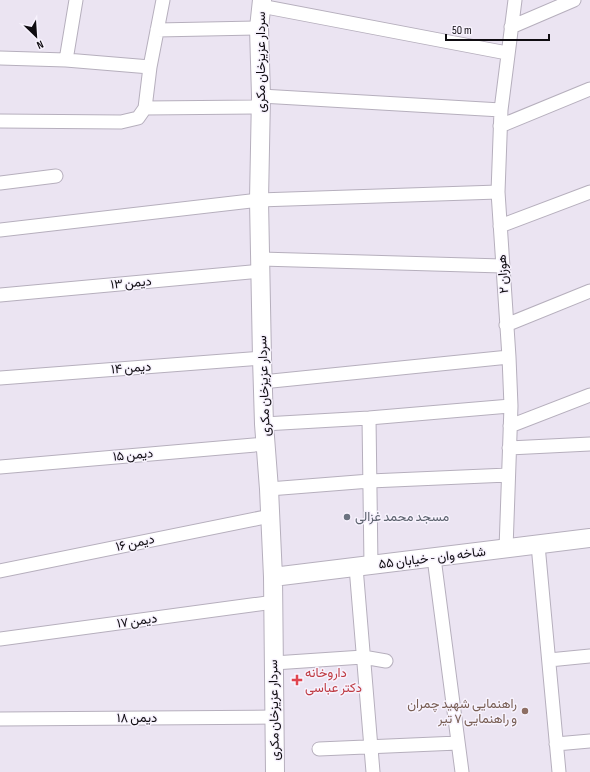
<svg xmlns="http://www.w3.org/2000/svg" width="590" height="772" viewBox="0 0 590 772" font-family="'Sofia Sans Condensed',Vazirmatn,sans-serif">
  <rect width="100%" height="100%" fill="#ebe4f2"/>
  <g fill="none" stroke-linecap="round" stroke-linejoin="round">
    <defs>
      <path id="street" d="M261 6 507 53
        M511 27 574 0
        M157 30 259 28
        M0 58 66 60 150 67
        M66 60 76 0
        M261 96 501 110
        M145 108 261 107
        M0 121 121 122 138 118 145 108 150 67 163 0
        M500 126 590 89
        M0 183 56 176
        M500 226 590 192
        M0 230 259 200 498 192
        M261 259 502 266
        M0 295 261 271
        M506 325 590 291
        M0 378 262 358
        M262 382 509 357
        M369 418 371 565
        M264 424 369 418 511 406
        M510 426 590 395
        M509 448 590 444
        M0 467 266 444
        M269 489 370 481 508 475
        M538 545 559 772
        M506 549 511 406 509 357 498 192 501 110 515 0
        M434 558 462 772
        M356 567 373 772
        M0 571 270 516
        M0 639 274 602
        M549 660 590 656
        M274 663 363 657 386 661
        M0 719 275 717
        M556 744 590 741
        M319 749 458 743"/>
      <path id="secondary" d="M262 0 259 28 261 96 259 200 262 358 264 424 269 489 273 577 275 772
        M273 577 590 538"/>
    </defs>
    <!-- street casing -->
    <use href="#street" stroke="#b6afbd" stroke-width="15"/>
    <!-- secondary casing -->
    <use href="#secondary" stroke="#b6afbd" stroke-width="20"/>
    <!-- street -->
    <use href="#street" stroke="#fff" stroke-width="13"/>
    <!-- secondary -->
    <use href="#secondary" stroke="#fff" stroke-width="18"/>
  </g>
  <!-- markers -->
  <circle fill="#6b7280" stroke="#f7f2fd" stroke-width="1.5" cx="347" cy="517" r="4"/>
  <path fill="#e0444e" stroke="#f7f2fd" stroke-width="1.5" d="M295 674h4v4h4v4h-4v4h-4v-4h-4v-4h4z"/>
  <circle fill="#8d6e63" stroke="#f7f2fd" stroke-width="1.5" cx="525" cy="711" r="4"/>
  <g text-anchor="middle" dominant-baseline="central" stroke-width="3" stroke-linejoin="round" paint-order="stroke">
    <!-- street labels -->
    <g font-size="13" fill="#0f0c11" stroke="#f7f2fd">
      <text transform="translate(261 62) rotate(-90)">سردار عزیزخان مکری</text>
      <text transform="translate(503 274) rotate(-94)">هوزان ۲</text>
      <text transform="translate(131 283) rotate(-5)">دیمن ۱۳</text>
      <text transform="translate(131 368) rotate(-4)">دیمن ۱۴</text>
      <text transform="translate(264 386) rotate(-92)">سردار عزیزخان مکری</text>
      <text transform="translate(133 455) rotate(-5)">دیمن ۱۵</text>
      <text transform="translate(135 543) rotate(-12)">دیمن ۱۶</text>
      <text transform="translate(432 558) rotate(-7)">شاخه وان - خیابان ۵۵</text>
      <text transform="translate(137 621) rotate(-8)">دیمن ۱۷</text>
      <text transform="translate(274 710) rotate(-91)">سردار عزیزخان مکری</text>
      <text x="137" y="718">دیمن ۱۸</text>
    </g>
    <!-- worship labels -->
    <g font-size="13" fill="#5b616d" stroke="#f7f2fd" text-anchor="start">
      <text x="355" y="517">مسجد محمد غزالی</text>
    </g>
    <!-- health labels -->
    <g font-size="13" fill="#be3a42" stroke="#f7f2fd" text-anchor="start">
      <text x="305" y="673">داروخانه<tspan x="305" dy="15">دکتر عباسی</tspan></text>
    </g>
    <!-- education labels -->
    <g font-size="13" fill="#785e54" stroke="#f7f2fd" text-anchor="end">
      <text x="517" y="704">راهنمایی شهید چمران<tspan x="517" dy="15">و راهنمایی ۷ تیر</tspan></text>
    </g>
  </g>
  <!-- north arrow -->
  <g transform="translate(36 36) rotate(155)" stroke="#f7f2fd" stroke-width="3" paint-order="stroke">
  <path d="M0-3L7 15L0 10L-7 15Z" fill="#0f0c11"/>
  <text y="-6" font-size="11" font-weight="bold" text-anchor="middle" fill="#0f0c11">N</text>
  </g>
  <!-- scale -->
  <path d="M446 34v6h103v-6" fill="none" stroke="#0f0c11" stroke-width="2"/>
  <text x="452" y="34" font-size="12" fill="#0f0c11" stroke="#f7f2fd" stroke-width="3" paint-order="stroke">50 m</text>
</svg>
